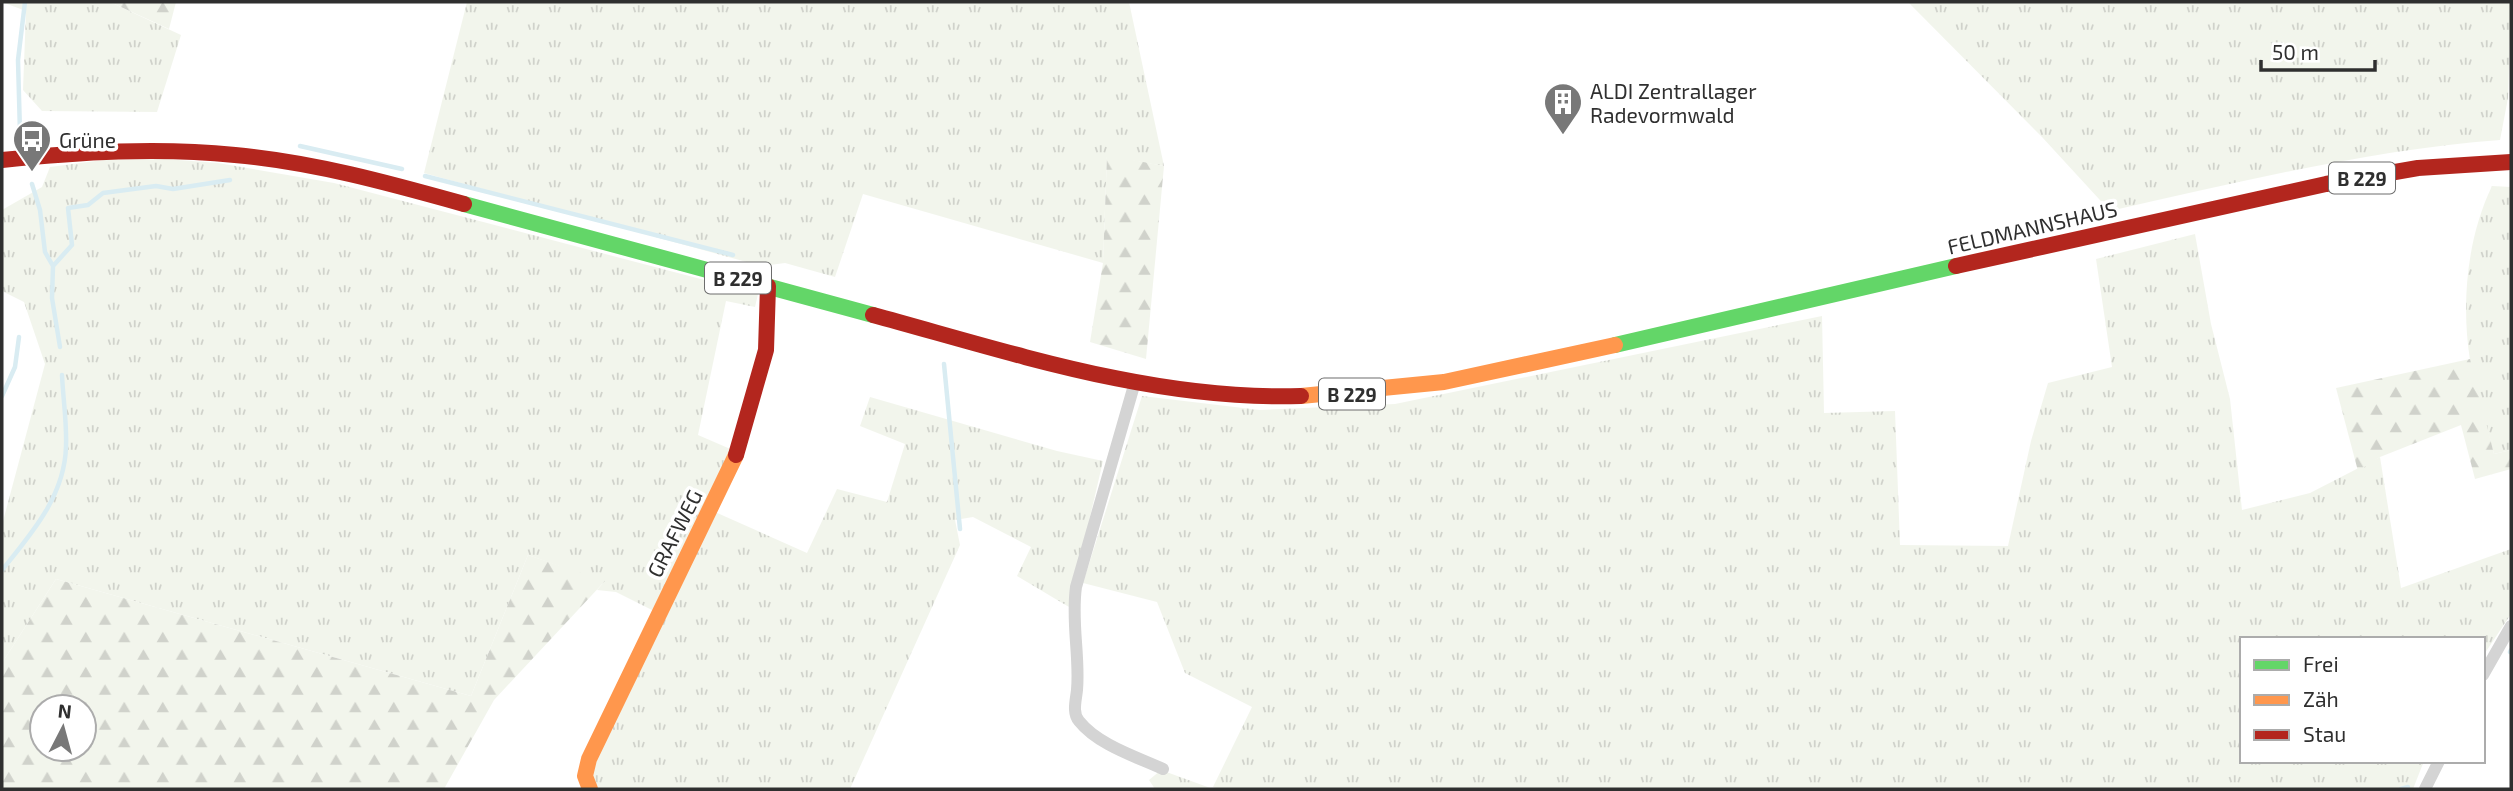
<svg xmlns="http://www.w3.org/2000/svg" width="2513" height="791" viewBox="0 0 2513 791" font-family="'Exo 2',sans-serif">
  <defs>
    <pattern id="grass-tufts" width="24" height="20" patternUnits="userSpaceOnUse" patternTransform="scale(1.75)"><rect width="24" height="20" fill="#f2f5ec"/><path d="M3 7l-1-3M5 7V3M7 7l1-3M15 17l-1-3M17 17v-4M19 17l1-3" fill="none" stroke="#d0d2cb"/></pattern>
    <pattern id="forest-firs" width="22" height="20" patternUnits="userSpaceOnUse" patternTransform="scale(1.75)"><rect width="22" height="20" fill="#f2f5ec"/><path d="M5 1l3.5 6h-7zM16 11l3.5 6h-7z" fill="#d0d2cb"/></pattern>
  </defs>
  <rect width="100%" height="100%" fill="#fff"/>
  <!-- grass -->
  <path fill="url(#grass-tufts)" d="M110 2 181 35 157 112 42 111 23 90 26 11 2 2Z
    M467 2H1129L1164 166 1107 156 1103 263 863 194 835 277 785 263 761 266 424 173Z
    M1908 2H2511L2508 98 2500 140C2368 150 2239 182 2110 211L2042 137Z
    M165 159 218 163 334 183 758 294 755 307 726 301 698 435 735 451 656 612 616 592 597 590 604 582 528 555 471 696 56 579 2 663V525L45 364 24 302 2 291V210L42 187 50 167 103 160Z
    M2492 186 2511 187V450L2494 454C2486 423 2475 392 2470 360 2461 303 2467 238 2492 186Z
    M2195 234 2211 324 2230 399 2242 510 2310 493 2380 457 2401 588 2511 549V614L2483 656V639H2242V761H2424L2413 789H1219L1213 787 1252 707 1185 673 1157 602 1083 583 1142 396 1260 410 1395 404 1822 316 1824 413 1895 411 1900 545 2008 546 2031 441 2048 383 2112 367 2096 259Z
    M870 397 1057 451 1103 461 1069 607 1017 576 1031 547 973 517 955 520 960 545 850 789H598L593 781 594 760 715 512 807 553 837 489 887 502 905 444 860 426Z
    M1161 770 1213 789H1155L1149 780Z"/>
  <!-- forest -->
  <path fill="url(#forest-firs)" fill-rule="evenodd" d="M110 2H176L169 29Z
    M1107 155 1164 166 1146 359 1090 342 1103 263Z
    M2470 359 2494 454 2511 450V469L2475 479 2461 425 2380 457 2358 471 2336 388Z
    M528 555 605 581 494 700 444 789H2V663L56 579 471 696ZM84 707V749H42V707Z"/>
  <g fill="none" stroke-linecap="round" stroke-linejoin="round">
    <!-- stream -->
    <path stroke="#d9ecf2" stroke-width="4.5" d="M20 133 18 60 25 2
      M300 146 402 169
      M425 176 733 255
      M32 184 40 210 45 252 53 266 52 298 60 347
      M53 266 72 245 68 208 88 205 103 193 156 186 173 189 230 180
      M944 364 960 529
      M2 396 15 367 19 337
      M2 570C31 534 65 496 66 446 67 423 63 398 62 375
      M2510 652 2511 650
      M2401 789 2408 787"/>
    <!-- street -->
    <path stroke="#d4d4d4" stroke-width="12" d="M1135 382 1076 587C1071 622 1080 656 1077 690 1076 700 1072 713 1079 721 1098 745 1137 757 1163 769
      M2483 675 2511 626
      M2425 789 2439 761"/>
    <!-- fast -->
    <path stroke="#63d668" stroke-width="16" d="M464 204 873 315
      M1615 345 1956 266"/>
    <!-- slow -->
    <path stroke="#ff974d" stroke-width="16" d="M1301 396 1444 382 1615 345
      M590 789 585 776 589 759 736 455"/>
    <!-- jam -->
    <path stroke="#b3261e" stroke-width="16" d="M2 160C80 152 157 147 235 155 313 162 389 183 464 204
      M1956 266 2326 184 2418 168 2511 162
      M873 315C1013 353 1155 401 1301 396
      M736 455 766 350 768 286"/>
  </g>
  <!-- icons -->
  <defs>
    <symbol id="building-pin" viewBox="-11 -11 22 30"><path d="M0 17L-7.5 6A9.5 9.5 0 1 1 7.5 6Z" fill="#787878" stroke="#fff"/><path d="M-4-6H4V6H1V3H-1V6H-4ZM-2.5-4.3h1.7v1.8h-1.7ZM.8-4.3h1.7v1.8H.8ZM-2.5-1h1.7V.8h-1.7ZM.8-1h1.7V.8H.8Z" fill="#fff"/></symbol>
    <symbol id="bus-pin" viewBox="-11 -11 22 30"><path d="M0 17L-7.5 6A9.5 9.5 0 1 1 7.5 6Z" fill="#787878" stroke="#fff"/><path d="M-5-6H5V4H4V6H2V4H-2V6H-4V4H-5ZM-3.5-4V0h7V-4ZM-3.5 1.2v1.5H-2V1.2ZM2 1.2v1.5H3.5V1.2Z" fill="#fff"/></symbol>
  </defs>
  <g fill-rule="evenodd">
    <use href="#building-pin" x="1541" y="80" width="44" height="60"/>
    <use href="#bus-pin" x="10" y="117" width="44" height="60"/>
  </g>
  <g text-anchor="middle" dominant-baseline="central" stroke-width="7" stroke-linejoin="round" paint-order="stroke">
    <!-- shield labels -->
    <g fill="#fff" stroke="#6d6d6d" stroke-width="2">
      <rect x="2329" y="162.5" width="66" height="31" rx="5"/>
      <rect x="705" y="262.5" width="66" height="31" rx="5"/>
      <rect x="1319" y="378.5" width="66" height="31" rx="5"/>
    </g>
    <g font-size="19" font-weight="bold" fill="#2f2f2f">
      <text x="2362" y="178">B 229</text>
      <text x="738" y="278">B 229</text>
      <text x="1352" y="394">B 229</text>
    </g>
    <!-- poi labels -->
    <g font-size="21" fill="#2f2f2f" stroke="#fff" text-anchor="start">
      <text x="1590" y="90">ALDI Zentrallager<tspan x="1590" dy="24">Radevormwald</tspan></text>
      <text x="59" y="139">Grüne</text>
    </g>
    <!-- street labels -->
    <g font-size="21" fill="#2f2f2f" stroke="#fff">
      <text transform="translate(2032 227) rotate(-13)">FELDMANNSHAUS</text>
      <text transform="translate(674 533) rotate(-63)">GRAFWEG</text>
    </g>
  </g>
  <!-- border -->
  <rect width="2513" height="791" fill="none" stroke="#2f2f2f" stroke-width="7"/>
  <!-- legend -->
  <rect x="2240" y="637" width="245" height="126" fill="#ffffff" stroke="#acacac" stroke-width="2"/>
  <rect x="2254" y="660" width="35" height="10" fill="#63d668" stroke="#acacac" stroke-width="2"/>
  <text x="2303" y="672" font-size="21" fill="#2f2f2f">Frei</text>
  <rect x="2254" y="695" width="35" height="10" fill="#ff974d" stroke="#acacac" stroke-width="2"/>
  <text x="2303" y="707" font-size="21" fill="#2f2f2f">Zäh</text>
  <rect x="2254" y="730" width="35" height="10" fill="#b3261e" stroke="#acacac" stroke-width="2"/>
  <text x="2303" y="742" font-size="21" fill="#2f2f2f">Stau</text>
  <!-- north arrow -->
  <g transform="translate(63 728) rotate(6)"><circle r="33" fill="#ffffff" stroke="#acacac" stroke-width="2"/>
  <path d="M0-5L12 26L0 18L-12 26Z" fill="#787878"/>
  <text y="-10" font-size="19" font-weight="bold" text-anchor="middle" fill="#2f2f2f">N</text>
  </g>
  <!-- scale -->
  <path d="M2261 60v10h114v-10" fill="none" stroke="#2f2f2f" stroke-width="3.5"/>
  <text x="2272" y="60" font-size="21" fill="#2f2f2f" stroke="#ffffff" stroke-width="5" paint-order="stroke">50 m</text>
</svg>
